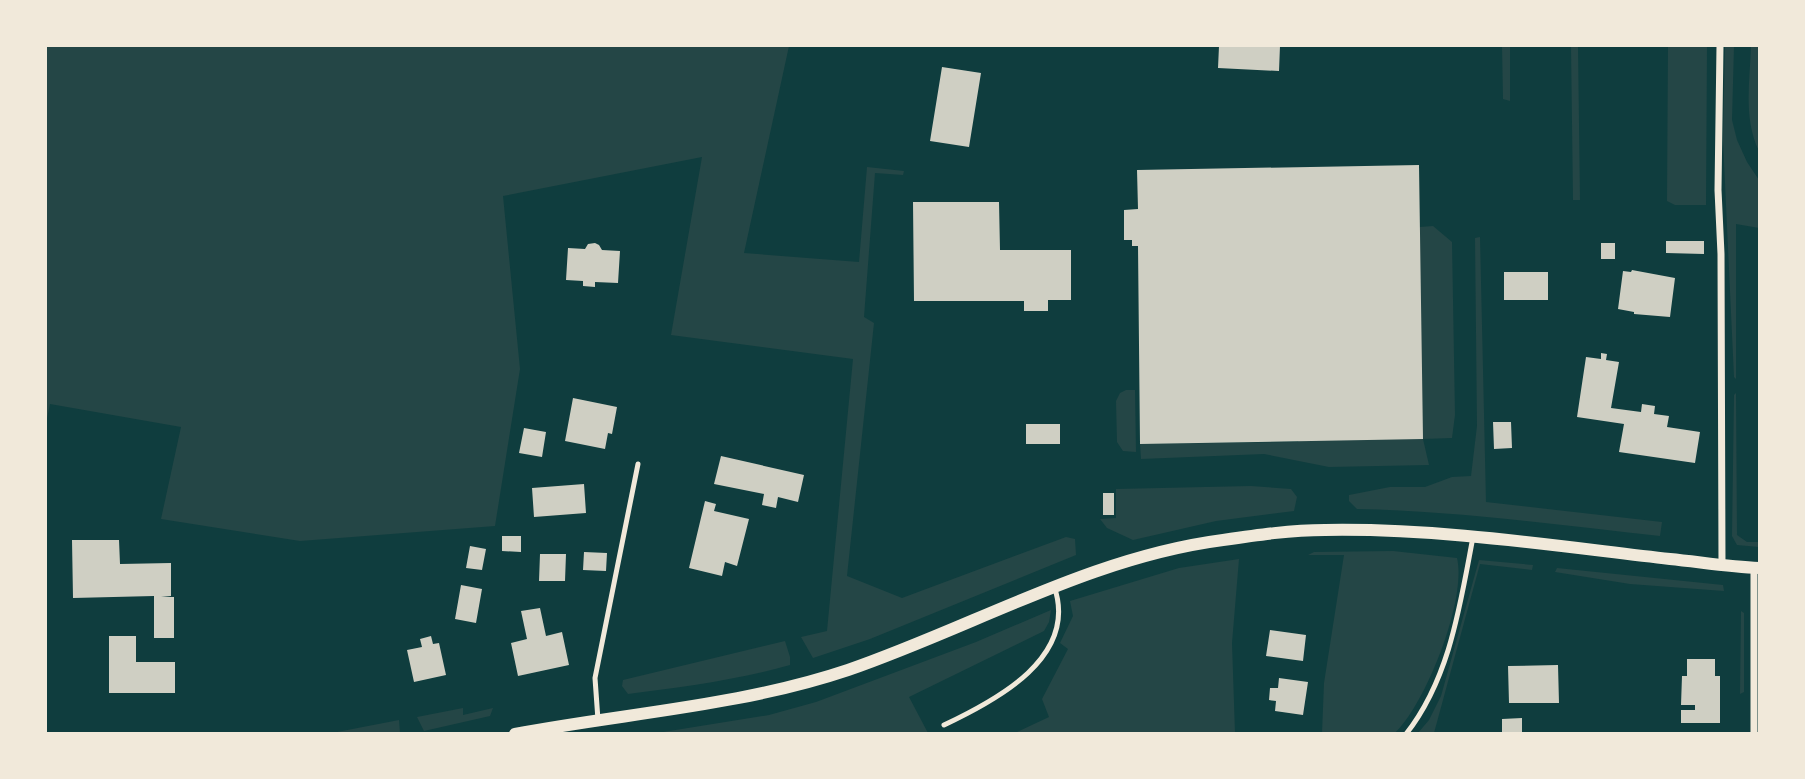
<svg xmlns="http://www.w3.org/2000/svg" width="1805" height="779" viewBox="0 0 1805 779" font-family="'Exo 2',sans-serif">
  <rect width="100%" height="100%" fill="#0f3d3e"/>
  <!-- green -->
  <path fill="#244646" d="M46 46H789L744 253 859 262 867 167 904 171 903 175 875 173 864 317 874 323 847 576 902 598 1066 537 1075 539 1076 555 870 639 813 658 801 637 827 631 853 359 671 335 702 157 503 196 520 369 495 526 300 541 161 519 181 427 50 404 46 423Z
    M1502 46H1510V101L1503 99Z
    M1571 46H1578L1580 200H1573Z
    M1668 46H1707L1706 205H1675L1667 201Z
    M1725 46H1734L1732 120 1737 140 1747 162 1759 180V228L1736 224V379L1734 377 1723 140Z
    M1751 46H1759V151C1743 118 1750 81 1751 46Z
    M1433 226 1452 242 1455 415 1452 438 1423 439 1429 465 1329 467 1264 454 1141 459 1140 444 1298 442 1420 227Z
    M1480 237 1486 502 1662 522 1660 536C1559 525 1459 511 1357 509L1349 501V495L1390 487H1425L1452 477 1471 476 1477 426 1475 238Z
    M1126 390H1135L1136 452 1123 451 1117 442 1116 401 1120 393Z
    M1736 393 1737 535 1747 542H1759V547L1737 545 1732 536 1734 395Z
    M1251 486 1291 489 1297 497 1294 511 1216 521 1133 540 1107 528 1100 519 1116 518V489Z
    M1393 551 1457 558C1467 599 1426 704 1395 733H1322L1324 683 1344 555H1308L1314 552Z
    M1239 559 1232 643 1235 733H1015L1049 717 1042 699 1068 649 1060 643 1073 616 1070 601 1179 568Z
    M1479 560 1533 565 1532 570 1480 564 1434 733H1418L1429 720 1441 696Z
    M1557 568 1723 585 1724 591 1630 584 1555 572Z
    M1051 610 1049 622 1044 631 909 697 928 733H657L769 715 816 702 976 642Z
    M1741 611 1744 613V692L1740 694Z
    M785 641 790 657V665C737 680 682 687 628 694L622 686 623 680Z
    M463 708V715L493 708 490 716 424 731 417 717Z
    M399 720 400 733H332Z"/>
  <!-- building -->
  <path fill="#cfcfc3" d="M1219 46H1280L1279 71 1218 68Z
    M942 67 981 73 969 147 930 141Z
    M1419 165 1423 439 1140 444 1138 246H1132V240H1124V210L1138 209 1137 170Z
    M913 202H999L1000 250H1071V300H1048V311H1024V301H914Z
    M1666 241H1704V254L1666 253Z
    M595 243 599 245 602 250 620 251 618 283 595 282V287L583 286V281L566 280 568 248 585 249 588 244Z
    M1601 243H1615V259H1601Z
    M1632 270 1675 278 1670 317 1634 314V312L1618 309 1623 271 1631 272Z
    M1504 272H1548V300H1504Z
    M1601 353 1607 354 1606 360 1619 362 1611 408 1641 412 1642 404 1655 406 1654 414 1669 416 1667 427 1700 432 1695 463 1619 452 1624 424 1577 417 1586 357 1601 359Z
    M573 398 617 407 612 434 608 433 605 449 565 441Z
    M1493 422H1511L1512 448 1494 449Z
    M1026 424H1060V444H1026Z
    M524 428 546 432 542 457 519 453Z
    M721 456 804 475 798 502 778 497 776 508 762 505 764 494 714 484Z
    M584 484 586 513 534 517 532 488Z
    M1103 493H1114V515H1103Z
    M705 501 716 504 714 511 749 519 737 566 725 562 722 576 689 568Z
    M502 536H521V552L502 551Z
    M72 540H119L120 564 171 563V596L161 597H174V638H154V596L73 598Z
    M470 546 486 549 482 570 466 568Z
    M584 552 607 553 606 571 583 570Z
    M540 554H566L565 581H539Z
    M461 585 482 589 476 623 455 619Z
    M540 608 546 636 562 632 569 665 518 676 511 643 527 639 521 611Z
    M1270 630 1306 635 1303 661 1266 656Z
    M109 636H136V662H175V693H109Z
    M431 636 433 644 439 643 446 675 414 682 407 650 422 647 420 639Z
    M1687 659H1715V676H1720V723H1681V710H1695V705H1681L1682 676H1687Z
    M1558 665 1559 703H1509L1508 666Z
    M1279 678 1308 682 1303 715 1275 711 1276 701 1269 700 1270 688H1278Z
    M1522 718V734H1502V719Z"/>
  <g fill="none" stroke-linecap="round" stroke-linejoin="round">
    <!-- service -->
    <path stroke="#f1e9da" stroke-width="5" d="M598 720 595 678 638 464
      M944 725C997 700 1079 657 1054 586
      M1406 734C1450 678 1460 605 1473 537"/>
    <!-- minor -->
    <path stroke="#f1e9da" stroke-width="7" d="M1720 46 1718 190 1721 254 1722 564
      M1754 568V734"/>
    <!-- tertiary -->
    <path stroke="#f1e9da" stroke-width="12" d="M515 734C626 713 741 706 848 670 973 627 1091 557 1223 540 1257 535 1291 530 1325 530 1440 528 1556 546 1670 559 1700 562 1730 567 1759 568"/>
  </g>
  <!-- border -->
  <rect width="1805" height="779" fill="none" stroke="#f1e9da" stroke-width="94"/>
</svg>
